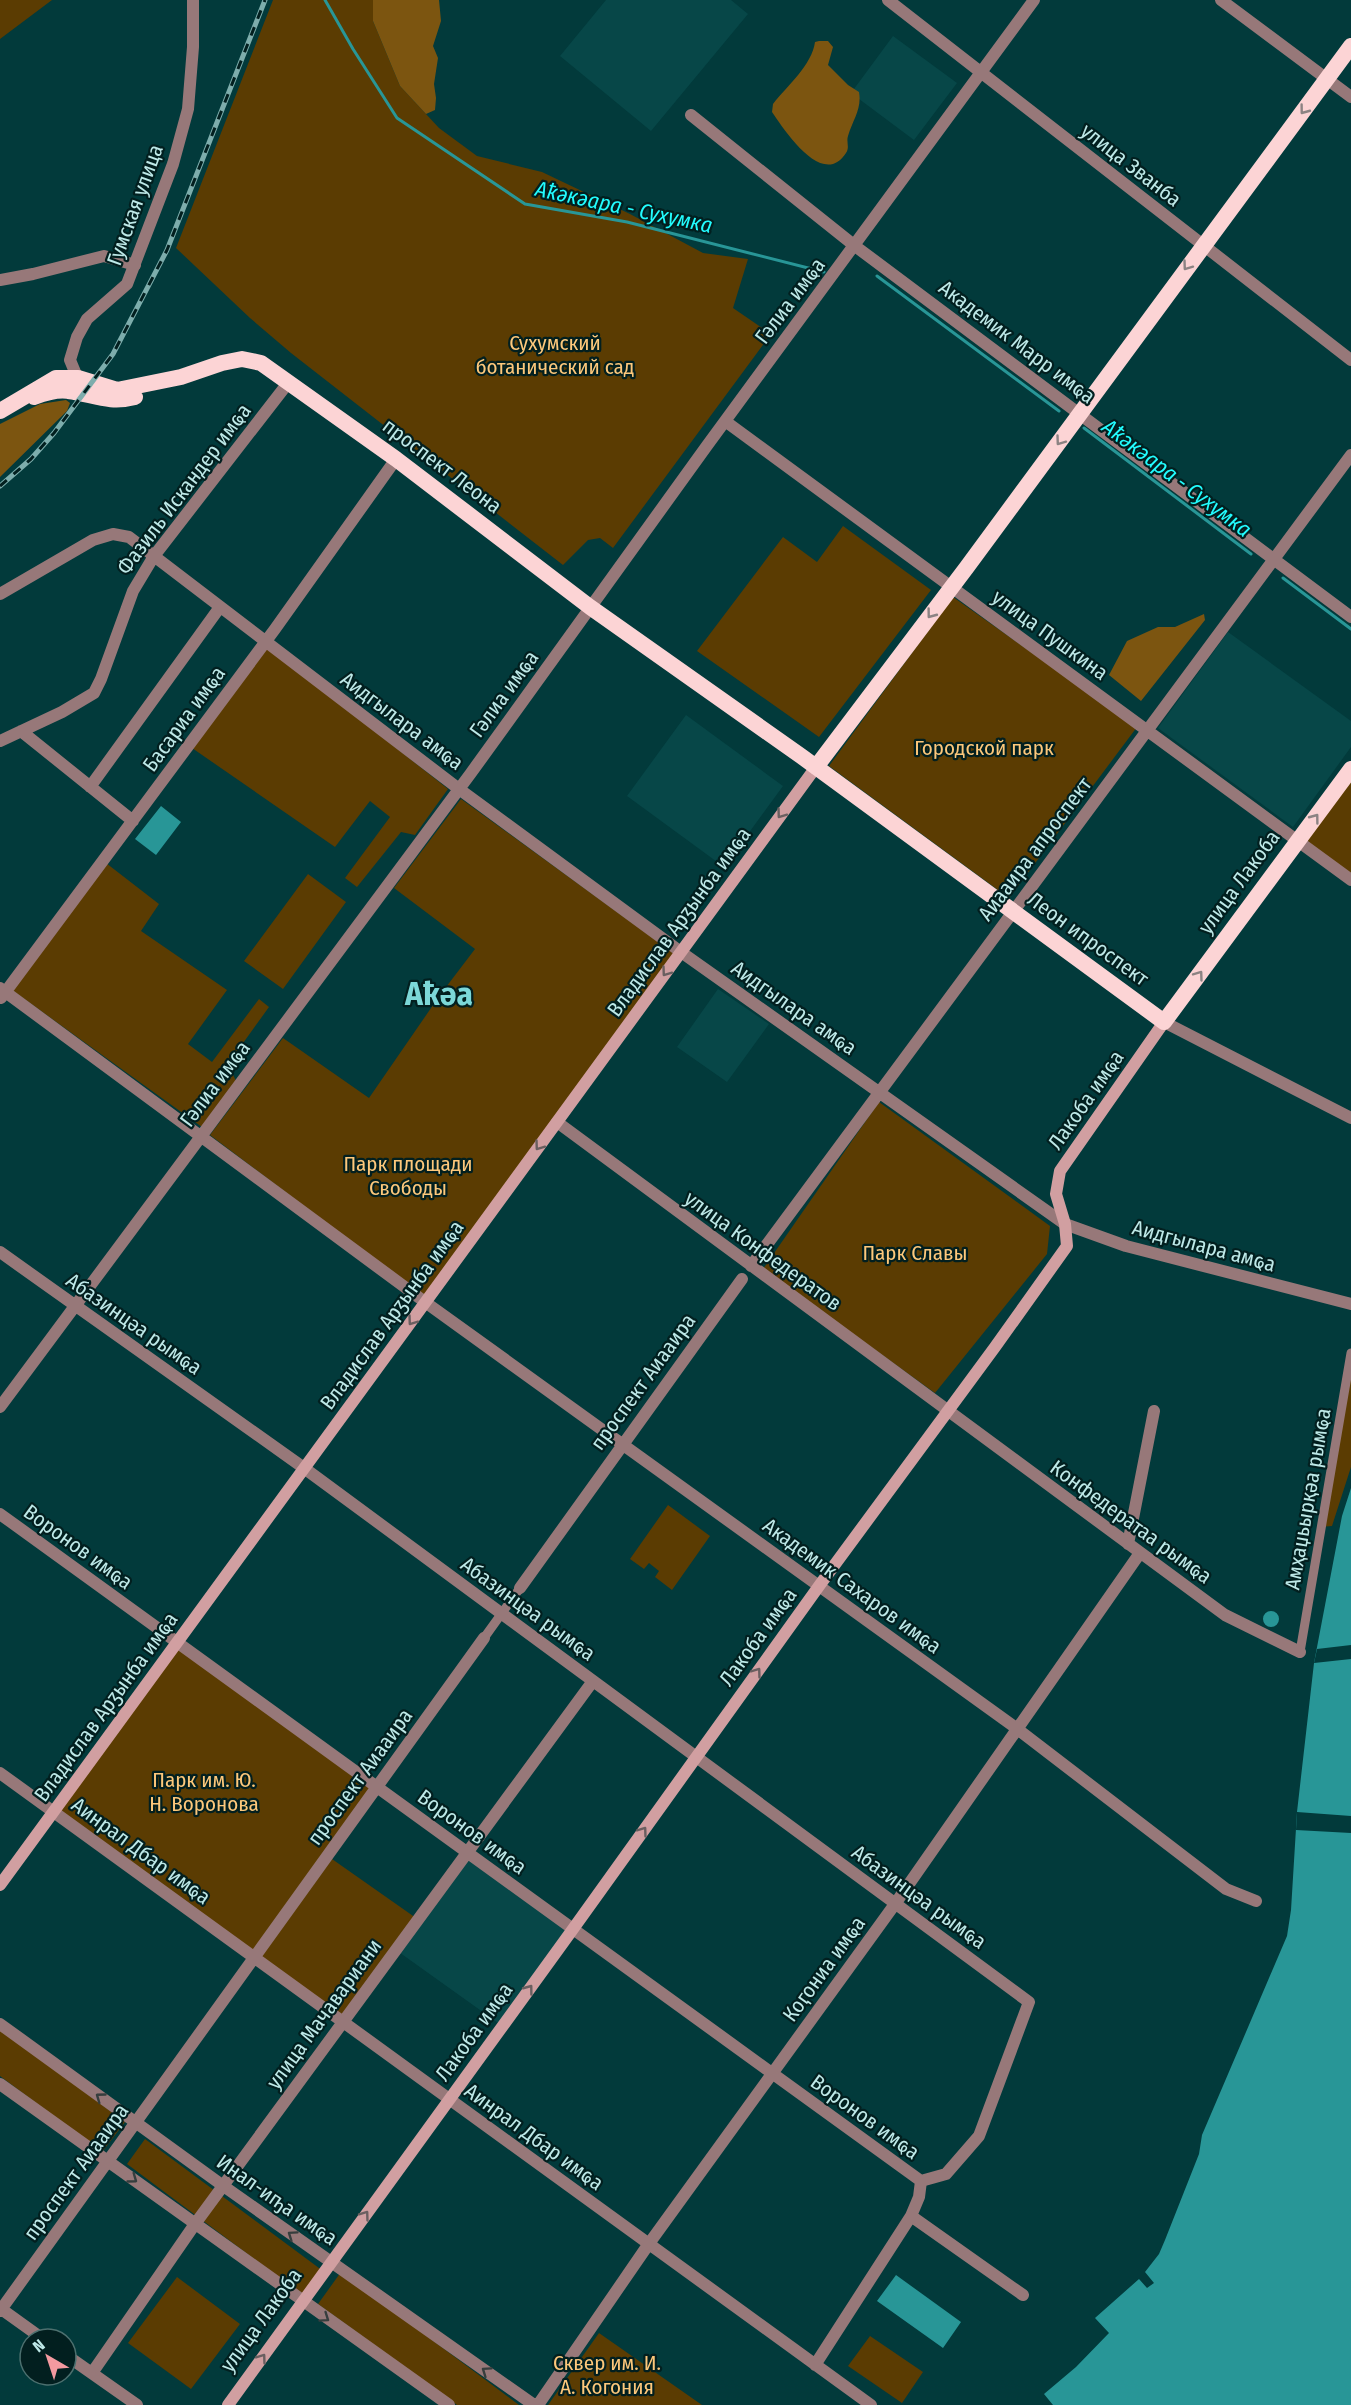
<svg xmlns="http://www.w3.org/2000/svg" width="1351" height="2405" viewBox="0 0 1351 2405" font-family="'Fira Sans Condensed',sans-serif">
  <rect width="100%" height="100%" fill="#023a3b"/>
  <!-- built -->
  <path fill="#074748" d="M606 0H731L748 14 651 131 560 56Z
    M893 36 957 83 914 140 851 93Z
    M1228 632 1351 721V747L1293 827 1158 728Z
    M686 715 783 786 724 867 627 796Z
    M718 989 769 1024 727 1082 677 1047Z
    M467 1853 573 1929 501 2025 396 1950Z"/>
  <!-- green -->
  <path fill="#5b3c02" d="M0 0H52L0 39Z
    M273 0H373V21L400 86 439 128 477 156 542 172 630 214 703 253 748 259 733 308 771 334 613 548 600 538 588 540 563 565 291 353 250 318 176 248Z
    M843 526 931 590 819 737 697 651 783 537 817 562Z
    M953 597 1137 727 1009 898 829 766Z
    M266 645 448 789 415 835 401 832 357 887 345 878 390 817 370 801 335 847 192 748Z
    M1351 769V880L1298 840Z
    M461 799 675 954 426 1298 210 1135 283 1038 369 1098 440 995 475 949 394 888Z
    M106 863 159 904 141 931 227 990 188 1044 212 1062 259 999 269 1007 228 1064 236 1081 202 1127 12 990Z
    M308 874 346 902 283 989 244 961Z
    M879 1102 1050 1226 1047 1254 935 1393 763 1269Z
    M1351 1366V1467L1332 1526 1320 1527Z
    M668 1505 710 1536 672 1590 655 1577 659 1571 649 1563 644 1569 630 1559Z
    M177 1643 377 1787 254 1958 54 1812Z
    M332 1859 416 1918 343 2016 261 1956Z
    M0 2029 125 2122 102 2152 0 2076Z
    M145 2139 323 2271 304 2296 127 2164Z
    M341 2272 519 2405H457L318 2304Z
    M177 2277 240 2324 191 2389 128 2343Z
    M599 2333 702 2405H548Z
    M870 2336 923 2372 902 2403 848 2366Z"/>
  <!-- forest -->
  <path fill="#7c5510" d="M373 0H439L441 21 433 46 438 58 434 84 436 98 435 110 426 114 400 86 373 21Z
    M819 41H828L833 47 828 65 848 85 859 92C862 109 853 119 848 136 846 142 850 147 846 153 823 189 785 131 772 112L773 104C787 86 812 65 815 42Z
    M66 400 70 403 67 411 0 477V424L40 404Z
    M1204 614 1205 620 1141 701 1109 675 1127 641 1158 627H1175Z"/>
  <!-- water -->
  <path fill="#289697" d="M161 806 181 822 156 855 135 839Z
    M1351 1488V2405H1053L1044 2394 1076 2367 1109 2333 1095 2318 1139 2279 1147 2288 1154 2283 1145 2272 1159 2254 1165 2240 1199 2154 1202 2135 1287 1936 1291 1910 1297 1812 1314 1663 1342 1516Z
    M1263 1619a8 8 0 1 1 16 0a8 8 0 1 1-16 0Z
    M896 2275 961 2322 943 2348 877 2301Z"/>
  <!-- pier -->
  <path fill="#023a3b" d="M1351 1645V1659L1314 1663 1317 1649Z
    M1297 1812 1351 1816V1833L1296 1830Z"/>
  <g fill="none" stroke-linecap="round" stroke-linejoin="round">
    <!-- stream -->
    <path stroke="#289697" stroke-width="3" d="M325 0 353 49 397 118 525 204 627 222 824 272
      M877 276 1059 411
      M1084 428 1251 554
      M1283 578 1351 629"/>
    <!-- pedestrian -->
    <path stroke="#977879" stroke-width="9" d="M484 1638 520 1588
      M1300 1652 1351 1353"/>
    <!-- minor -->
    <path stroke="#977879" stroke-width="12" d="M888 0 1351 360
      M1221 0 1351 97
      M691 115 855 246 1351 617
      M0 280 33 274 104 256 135 265
      M725 421 1351 880
      M0 594 93 540 113 534 129 537 459 789 681 952 1065 1224 1126 1246 1351 1304
      M21 731 133 821
      M0 741 62 712 94 693 101 679 133 591 154 556 288 383
      M90 787 220 607
      M0 988 425 1302 1016 1728 1226 1889 1256 1901
      M1 998 275 629 396 459
      M1164 1022 1351 1118
      M557 1122 1225 1615 1300 1652
      M0 1252 304 1468 1029 2002 979 2136 946 2174 921 2181 919 2197 911 2216 815 2365
      M751 1266 1351 455
      M0 1407 471 773 706 447 1034 0
      M0 1514 921 2181
      M1128 1544 1154 1411
      M520 1588 742 1279
      M0 1773 871 2405
      M0 2024 222 2185 534 2405
      M0 2084 449 2405
      M911 2216 1023 2295
      M0 2308 43 2339
      M0 2311 484 1638
      M66 2355 137 2405
      M92 2373 195 2224 593 1681
      M538 2405 648 2245 895 1904 1140 1553"/>
    <!-- tertiary -->
    <path stroke="#977879" stroke-width="12" d="M80 384 70 360 77 337 87 319 127 284 173 164 188 109 193 47V0"/>
    <!-- secondary -->
    <path stroke="#d19fa1" stroke-width="12" d="M0 1885 816 767
      M228 2405 573 1929 819 1586 995 1347 1067 1246 1065 1224 1056 1194 1060 1171 1164 1022"/>
    <!-- trunk -->
    <path stroke="#fcd4d5" stroke-width="16" d="M34 397C45 393 57 389 68 391 93 394 108 404 135 397
      M0 411 56 378H78L117 390 181 377 222 363 242 359 261 363 396 459 590 607 801 756 1164 1022 1351 769
      M816 767 967 567 1351 46"/>
    <defs>
      <path id="rail" d="M0 486 31 459 54 433 113 354 167 250 265 0"/>
    </defs>
    <!-- rail casing -->
    <use href="#rail" stroke="#7dadac" stroke-width="5"/>
    <!-- rail -->
    <use href="#rail" stroke="#021f1f" stroke-width="3" stroke-dasharray="9" stroke-linecap="butt"/>
  </g>
  <!-- one-way arrows -->
  <defs><path id="oneway-chevron" d="M-2-3.5L2.5 0L-2 3.5" fill="none" stroke-width="1.6" stroke-linecap="round" stroke-linejoin="round" transform="scale(1.5)"/></defs>
  <g stroke="#8c8383">
    <use href="#oneway-chevron" transform="translate(1304 110) rotate(127)"/>
    <use href="#oneway-chevron" transform="translate(1187 266) rotate(126)"/>
    <use href="#oneway-chevron" transform="translate(1060 441) rotate(126)"/>
    <use href="#oneway-chevron" transform="translate(931 614) rotate(127)"/>
    <use href="#oneway-chevron" transform="translate(1315 818) rotate(-53)"/>
    <use href="#oneway-chevron" transform="translate(1199 975) rotate(-54)"/>
  </g>
  <g stroke="#6a5f60">
    <use href="#oneway-chevron" transform="translate(781 814) rotate(126)"/>
    <use href="#oneway-chevron" transform="translate(666 972) rotate(126)"/>
    <use href="#oneway-chevron" transform="translate(539 1146) rotate(126)"/>
    <use href="#oneway-chevron" transform="translate(412 1321) rotate(126)"/>
    <use href="#oneway-chevron" transform="translate(757 1672) rotate(-54)"/>
    <use href="#oneway-chevron" transform="translate(643 1831) rotate(-54)"/>
    <use href="#oneway-chevron" transform="translate(529 1989) rotate(-53)"/>
    <use href="#oneway-chevron" transform="translate(365 2215) rotate(-54)"/>
    <use href="#oneway-chevron" transform="translate(262 2358) rotate(-54)"/>
  </g>
  <g stroke="#363e3e">
    <use href="#oneway-chevron" transform="translate(100 2097) rotate(-144)"/>
    <use href="#oneway-chevron" transform="translate(133 2179) rotate(36)"/>
    <use href="#oneway-chevron" transform="translate(292 2235) rotate(-145)"/>
    <use href="#oneway-chevron" transform="translate(325 2318) rotate(35)"/>
    <use href="#oneway-chevron" transform="translate(486 2371) rotate(-145)"/>
  </g>
  <g text-anchor="middle" dominant-baseline="central" stroke-width="4.5" stroke-linejoin="round" paint-order="stroke">
    <!-- street labels -->
    <g font-size="21" fill="#bee9e8" stroke="#021f1f">
      <text transform="translate(1131 165) rotate(38)">улица Званба</text>
      <text transform="translate(135 205) rotate(-70)">Гумская улица</text>
      <text transform="translate(790 301) rotate(-53)">Гәлиа имҩа</text>
      <text transform="translate(1017 342) rotate(37)">Академик Марр имҩа</text>
      <text transform="translate(442 466) rotate(37)">проспект Леона</text>
      <text transform="translate(184 489) rotate(-53)">Фазиль Искандер имҩа</text>
      <text transform="translate(1050 635) rotate(36)">улица Пушкина</text>
      <text transform="translate(504 694) rotate(-54)">Гәлиа имҩа</text>
      <text transform="translate(184 719) rotate(-54)">Басариа имҩа</text>
      <text transform="translate(402 721) rotate(37)">Аидгылара амҩа</text>
      <text transform="translate(1035 849) rotate(-53)">Аиааира апроспект</text>
      <text transform="translate(1239 882) rotate(-54)">улица Лакоба</text>
      <text transform="translate(679 922) rotate(-54)">Владислав Арӡынба имҩа</text>
      <text transform="translate(1088 939) rotate(36)">Леон ипроспект</text>
      <text transform="translate(794 1008) rotate(35)">Аидгылара амҩа</text>
      <text transform="translate(215 1084) rotate(-53)">Гәлиа имҩа</text>
      <text transform="translate(1086 1100) rotate(-55)">Лакоба имҩа</text>
      <text transform="translate(1204 1246) rotate(15)">Аидгылара амҩа</text>
      <text transform="translate(763 1251) rotate(36)">улица Конфедератов</text>
      <text transform="translate(392 1315) rotate(-54)">Владислав Арӡынба имҩа</text>
      <text transform="translate(134 1324) rotate(35)">Абазинцәа рымҩа</text>
      <text transform="translate(643 1382) rotate(-54)">проспект Аиааира</text>
      <text transform="translate(1308 1499) rotate(-80)">Амҳаџьырқәа рымҩа</text>
      <text transform="translate(1131 1522) rotate(36)">Конфедератаа рымҩа</text>
      <text transform="translate(78 1547) rotate(36)">Воронов имҩа</text>
      <text transform="translate(852 1586) rotate(36)">Академик Сахаров имҩа</text>
      <text transform="translate(528 1609) rotate(36)">Абазинцәа рымҩа</text>
      <text transform="translate(758 1637) rotate(-54)">Лакоба имҩа</text>
      <text transform="translate(106 1707) rotate(-54)">Владислав Арӡынба имҩа</text>
      <text transform="translate(360 1777) rotate(-54)">проспект Аиааира</text>
      <text transform="translate(472 1832) rotate(36)">Воронов имҩа</text>
      <text transform="translate(141 1851) rotate(36)">Аинрал Дбар имҩа</text>
      <text transform="translate(919 1897) rotate(36)">Абазинцәа рымҩа</text>
      <text transform="translate(824 1969) rotate(-54)">Коӷониа имҩа</text>
      <text transform="translate(324 2014) rotate(-54)">улица Мачавариани</text>
      <text transform="translate(474 2032) rotate(-54)">Лакоба имҩа</text>
      <text transform="translate(865 2117) rotate(36)">Воронов имҩа</text>
      <text transform="translate(534 2137) rotate(36)">Аинрал Дбар имҩа</text>
      <text transform="translate(76 2172) rotate(-54)">проспект Аиааира</text>
      <text transform="translate(277 2200) rotate(35)">Инал-иҧа имҩа</text>
      <text transform="translate(261 2320) rotate(-54)">улица Лакоба</text>
    </g>
    <!-- park labels -->
    <g font-size="21" fill="#fdc87b" stroke="#021f1f">
      <text x="555" y="343">Сухумский<tspan x="555" dy="24">ботанический сад</tspan></text>
      <text x="984" y="748">Городской парк</text>
      <text x="408" y="1164">Парк площади<tspan x="408" dy="24">Свободы</tspan></text>
      <text x="915" y="1253">Парк Славы</text>
      <text x="204" y="1780">Парк им. Ю.<tspan x="204" dy="24">Н. Воронова</tspan></text>
      <text x="607" y="2363">Сквер им. И.<tspan x="607" dy="24">А. Когония</tspan></text>
    </g>
    <!-- water labels -->
    <g font-size="22" font-style="italic" fill="#22fcfe" stroke="#021f1f">
      <text transform="translate(624 207) rotate(12)">Аҟәкәара - Сухумка</text>
      <text transform="translate(1177 478) rotate(37)">Аҟәкәара - Сухумка</text>
    </g>
    <!-- town labels -->
    <g font-size="33" font-weight="bold" fill="#7cd8d8" stroke="#021f1f">
      <text x="439" y="994">Аҟəа</text>
    </g>
  </g>
  <!-- north arrow -->
  <g transform="translate(48 2357) rotate(321)"><circle r="28" fill="#021f1f" stroke="#4d706f" stroke-width="1.5"/>
  <path d="M0-4.5L10 22L0 15L-10 22Z" fill="#f49aa0"/>
  <text y="-9" font-size="16" font-weight="bold" text-anchor="middle" fill="#bee9e8">N</text>
  </g>
</svg>
